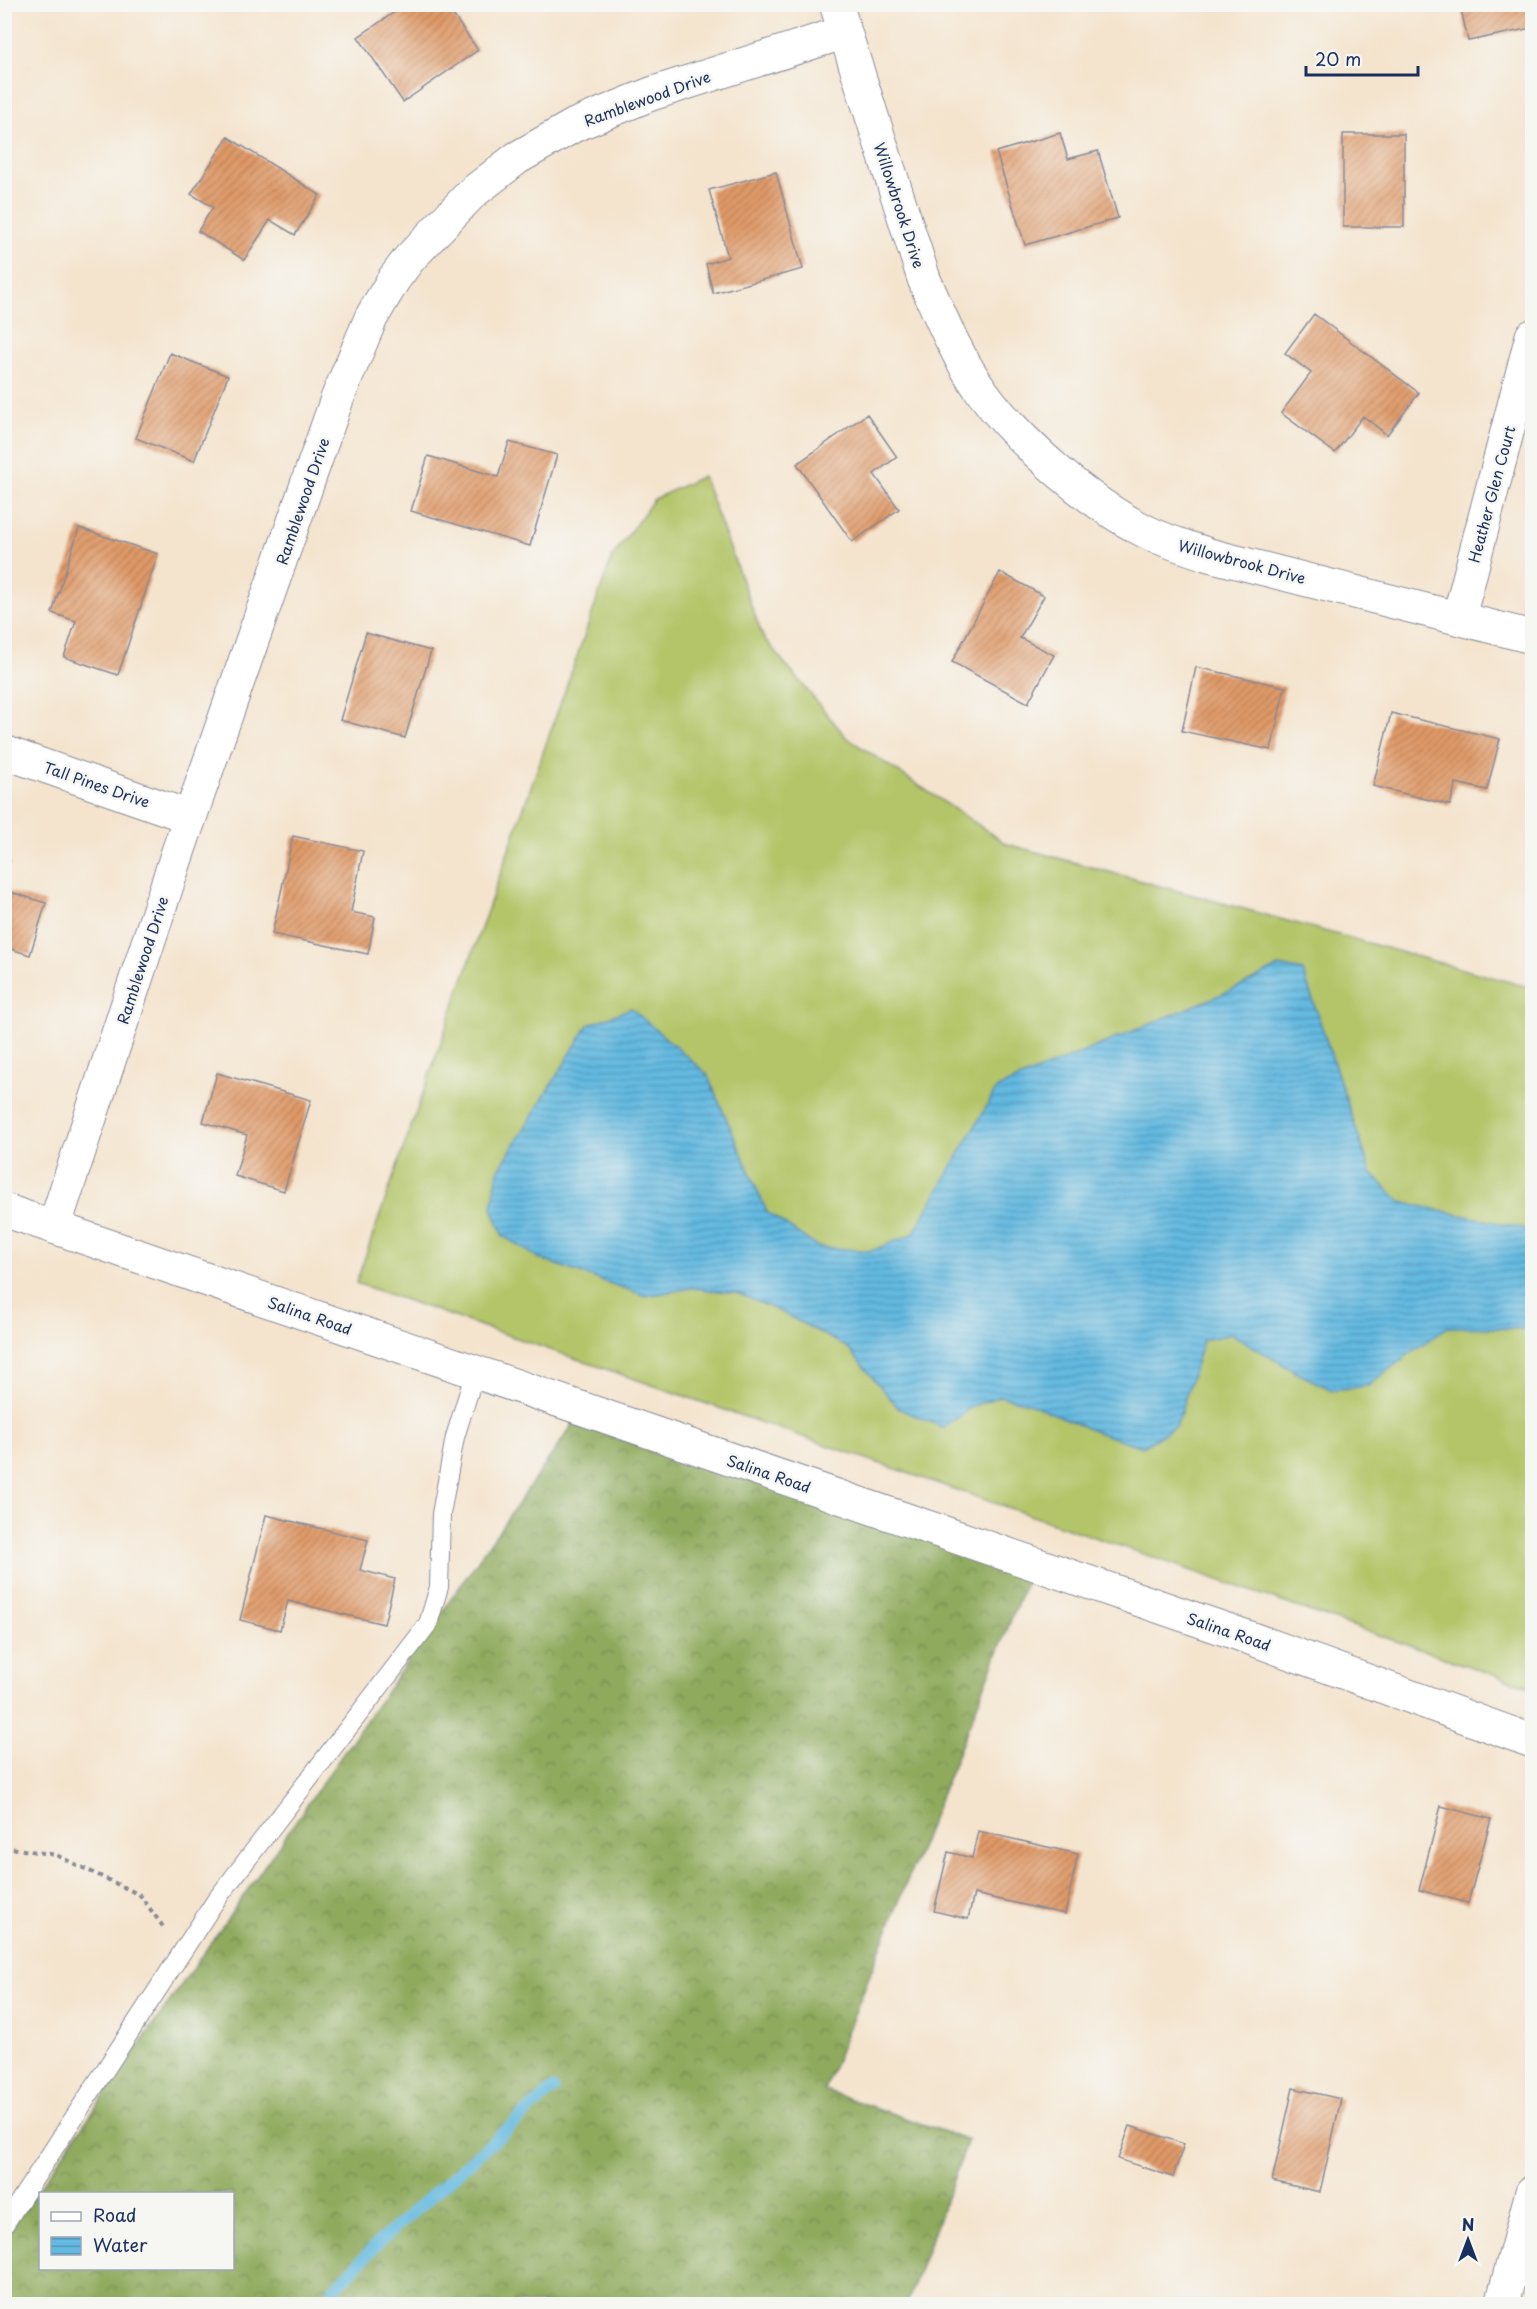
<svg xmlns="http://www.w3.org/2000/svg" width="1537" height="2309" viewBox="0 0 1537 2309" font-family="'Playpen Sans',sans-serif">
  <defs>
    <pattern id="forest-crowns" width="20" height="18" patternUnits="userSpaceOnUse" patternTransform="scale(1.5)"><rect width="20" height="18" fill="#8faa5d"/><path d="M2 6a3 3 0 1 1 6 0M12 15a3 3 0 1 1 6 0" fill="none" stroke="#748b50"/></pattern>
    <pattern id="water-rules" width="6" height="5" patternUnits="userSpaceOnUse" patternTransform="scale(1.5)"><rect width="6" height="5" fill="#63b9e0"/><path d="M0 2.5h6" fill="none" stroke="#5197b9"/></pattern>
    <pattern id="building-hatch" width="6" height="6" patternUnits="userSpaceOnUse" patternTransform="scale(1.5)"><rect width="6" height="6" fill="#e09a67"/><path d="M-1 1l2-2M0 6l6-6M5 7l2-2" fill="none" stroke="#b57e58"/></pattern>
  </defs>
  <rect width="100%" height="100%" fill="#f6f6f2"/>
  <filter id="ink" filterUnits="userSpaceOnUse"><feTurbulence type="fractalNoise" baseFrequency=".0167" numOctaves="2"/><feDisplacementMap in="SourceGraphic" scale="12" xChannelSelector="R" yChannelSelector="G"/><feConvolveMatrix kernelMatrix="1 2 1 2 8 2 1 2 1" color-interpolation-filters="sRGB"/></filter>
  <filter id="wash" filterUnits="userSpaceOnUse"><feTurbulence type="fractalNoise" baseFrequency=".008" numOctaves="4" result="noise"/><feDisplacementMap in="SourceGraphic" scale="24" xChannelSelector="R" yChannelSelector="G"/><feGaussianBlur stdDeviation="1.35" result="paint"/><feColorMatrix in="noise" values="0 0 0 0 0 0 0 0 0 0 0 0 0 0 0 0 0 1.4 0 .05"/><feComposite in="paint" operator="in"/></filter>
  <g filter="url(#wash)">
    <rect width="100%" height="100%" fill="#f4e4ce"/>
    <!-- grass -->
    <path fill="#b4c569" stroke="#687a64" stroke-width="1.5" d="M703 476 763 637 846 737 1007 844 1532 988V1688L356 1283 612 557 654 499Z"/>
    <!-- forest -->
    <path fill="url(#forest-crowns)" stroke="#556c5e" stroke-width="1.5" fill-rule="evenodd" d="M574 1423 1030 1572 824 2090 968 2140 907 2304H5V2237ZM40 2194H232V2268H40Z"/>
    <!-- water -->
    <path fill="url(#water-rules)" stroke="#3f749f" stroke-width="1.5" d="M1279 966 1303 971 1371 1173 1401 1202 1532 1230V1329L1448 1327 1413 1351 1368 1386 1332 1390 1297 1373 1232 1334 1203 1340 1177 1425 1143 1447 1096 1432 1031 1404 1000 1396 973 1406 944 1428 899 1409 847 1347 779 1311 737 1293 692 1288 646 1296 540 1259 503 1236 492 1208 498 1171 588 1025 631 1008 707 1074 767 1212 818 1247 871 1251 913 1234 997 1088 1241 986Z"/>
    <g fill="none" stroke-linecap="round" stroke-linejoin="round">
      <!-- stream -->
      <path stroke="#63b9e0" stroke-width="12" d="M320 2304 380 2241 553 2089"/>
    </g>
    <g id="blocks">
      <!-- building -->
      <path fill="url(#building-hatch)" d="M1460 4H1532V28L1468 41Z
        M405 5H446L478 50 403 102 358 37Z
        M1060 133 1068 159 1098 151 1118 218 1025 245 996 152Z
        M1343 134H1404V227H1343Z
        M228 137 320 195 295 235 270 220 244 260 198 231 213 207 191 194Z
        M776 172 803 269 713 293 706 264 728 257 709 190Z
        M1314 314 1419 393 1387 435 1363 416 1335 453 1281 413 1311 373 1285 353Z
        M170 353 228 376 194 461 136 438Z
        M867 414 897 457 874 474 899 509 852 542 797 464Z
        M509 442 557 455 530 546 411 511 428 456 498 477Z
        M79 528 158 554 118 675 64 657 76 621 52 613Z
        M1000 572 1044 596 1020 638 1054 655 1028 703 952 662Z
        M366 633 431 651 405 738 340 720Z
        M1196 667 1285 687 1271 750 1182 731Z
        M1391 713 1500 739 1487 790 1456 783 1450 805 1373 786Z
        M293 836 363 851 351 912 375 917 368 954 272 934Z
        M4 859 10 861 5 878H4Z
        M4 890 46 903 30 955 4 947Z
        M217 1073 311 1100 284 1191 235 1176 247 1135 203 1122Z
        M266 1515 368 1540 360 1570 395 1579 384 1624 288 1601 280 1630 240 1620Z
        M1441 1806 1491 1819 1468 1903 1419 1890Z
        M978 1831 1078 1854 1065 1914 974 1894 968 1919 934 1911 948 1852 972 1858Z
        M1293 2088 1341 2099 1320 2192 1272 2181Z
        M1130 2126 1184 2144 1173 2177 1118 2159Z"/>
    </g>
  </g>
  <g filter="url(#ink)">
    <use href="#blocks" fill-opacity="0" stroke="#888a96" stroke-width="1.5"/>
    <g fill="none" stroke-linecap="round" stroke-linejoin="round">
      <defs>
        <path id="service" d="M4 2225 216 1900 428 1624 439 1587 441 1514 455 1437 475 1372"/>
        <path id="minor" d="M836 4 924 279C941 318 958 359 983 393 1019 442 1087 501 1141 529 1163 541 1187 547 1209 555L1532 637
          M1459 617 1532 336
          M4 752 190 817
          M54 1227 180 846 337 399 371 318 394 279 409 259 472 193 517 158 575 125 651 94 845 32"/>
        <path id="tertiary" d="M4 1210 1236 1633 1532 1741
          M1502 2304 1532 2192"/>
      </defs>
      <!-- service casing -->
      <use href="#service" stroke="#888a96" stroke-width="20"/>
      <!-- minor casing -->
      <use href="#minor" stroke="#888a96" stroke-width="35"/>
      <!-- tertiary casing -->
      <use href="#tertiary" stroke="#888a96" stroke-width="35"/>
      <!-- path -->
      <path stroke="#888a96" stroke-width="4" stroke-dasharray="4.5 4.5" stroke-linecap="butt" d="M4 1847 56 1855 140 1895 164 1928"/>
      <!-- service -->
      <use href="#service" stroke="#fff" stroke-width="18"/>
      <!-- minor -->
      <use href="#minor" stroke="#fff" stroke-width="33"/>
      <!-- tertiary -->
      <use href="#tertiary" stroke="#fff" stroke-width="33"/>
    </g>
  </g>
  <g text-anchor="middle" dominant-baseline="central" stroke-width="5" stroke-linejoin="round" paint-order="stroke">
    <!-- street labels -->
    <g font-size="15" fill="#1b2f5e" stroke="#f6f6f2">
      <text transform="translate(647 98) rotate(-20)">Ramblewood Drive</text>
      <text transform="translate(900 205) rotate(72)">Willowbrook Drive</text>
      <text transform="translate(1491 494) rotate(-75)">Heather Glen Court</text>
      <text transform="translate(302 501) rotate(-71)">Ramblewood Drive</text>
      <text transform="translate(1242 561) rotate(15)">Willowbrook Drive</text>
      <text transform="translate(97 784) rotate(19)">Tall Pines Drive</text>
      <text transform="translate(142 960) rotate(-72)">Ramblewood Drive</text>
      <text transform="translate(310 1315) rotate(19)">Salina Road</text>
      <text transform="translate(769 1473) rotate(19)">Salina Road</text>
      <text transform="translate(1229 1631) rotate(19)">Salina Road</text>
    </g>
  </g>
  <!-- margin -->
  <rect width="1537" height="2309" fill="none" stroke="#f6f6f2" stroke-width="24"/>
  <!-- legend -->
  <rect x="39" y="2192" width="195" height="78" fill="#f6f6f2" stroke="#9ea6b7" stroke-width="1.5"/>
  <rect x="51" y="2212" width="30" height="9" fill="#ffffff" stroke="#9ea6b7" stroke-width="1.5"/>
  <text x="93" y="2222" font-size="18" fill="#1b2f5e">Road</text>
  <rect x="51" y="2237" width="30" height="18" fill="url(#water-rules)" stroke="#9ea6b7" stroke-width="1.5"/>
  <text x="93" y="2252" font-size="18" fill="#1b2f5e">Water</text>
  <!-- north arrow -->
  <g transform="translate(1468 2240)" stroke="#f6f6f2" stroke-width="4.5" paint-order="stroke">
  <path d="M0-4.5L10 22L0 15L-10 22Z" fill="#1b2f5e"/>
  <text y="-9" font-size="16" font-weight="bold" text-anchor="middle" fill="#1b2f5e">N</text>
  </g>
  <!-- scale -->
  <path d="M1306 66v9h112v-9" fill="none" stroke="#1b2f5e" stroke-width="3"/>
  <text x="1315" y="66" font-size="18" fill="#1b2f5e" stroke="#f6f6f2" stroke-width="4.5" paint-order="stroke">20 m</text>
</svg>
